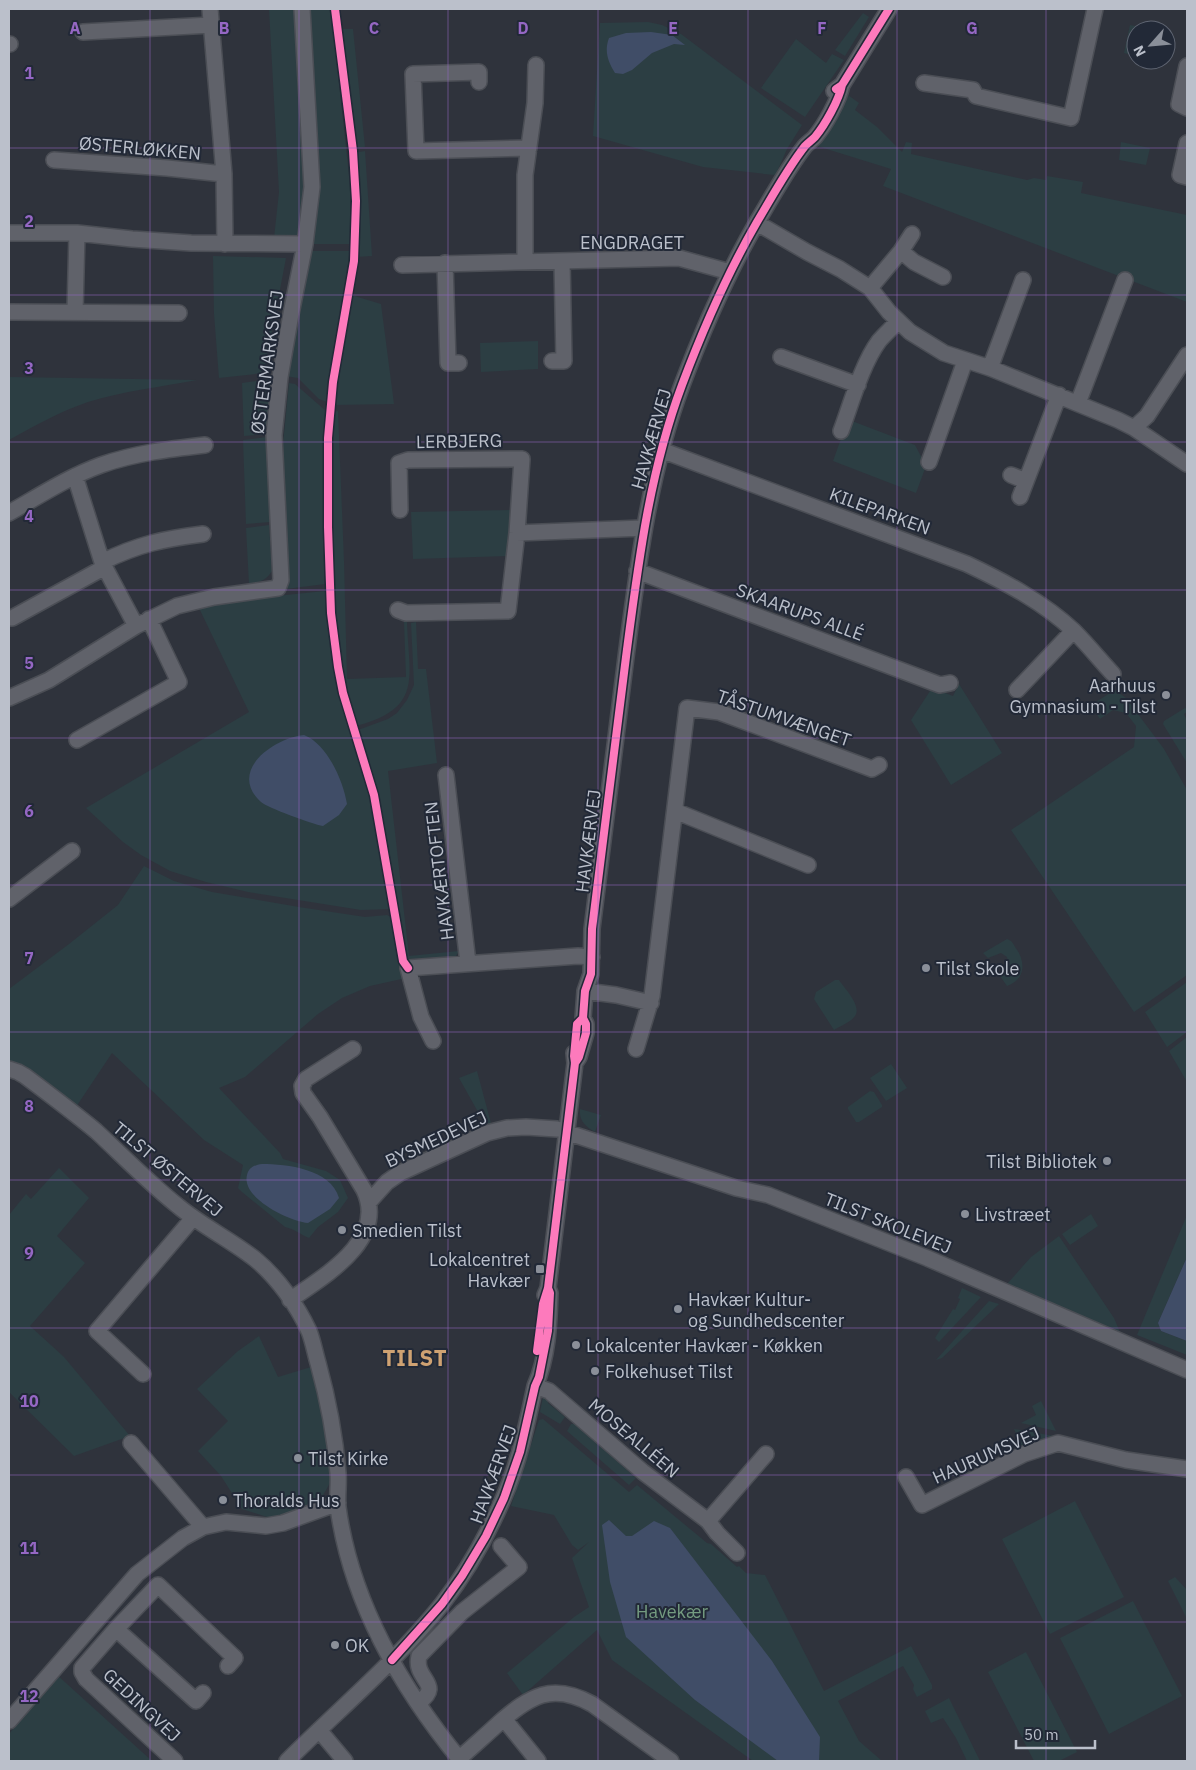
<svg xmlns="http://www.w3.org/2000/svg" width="1196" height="1770" viewBox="0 0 1196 1770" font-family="'IBM Plex Sans',sans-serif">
  <rect width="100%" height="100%" fill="#2f333c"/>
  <!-- green -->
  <path fill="#2c3e43" d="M269 9H296L305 178 302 233 295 239 274 238 279 192Z
    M306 9H331L350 185V244H311Z
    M863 13 869 17 845 56 835 50Z
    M648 22 662 25 681 34 802 125 787 149 776 174 774 175 703 167 593 136 600 23Z
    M1130 25 1157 30H1136V56L1124 53Z
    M339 29H353L365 147 353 148Z
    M796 39 826 63 832 54 844 60 805 117 761 88Z
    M848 95 859 103 855 110 877 127 902 152 906 142 912 143 911 154 1027 180 1034 178 1046 180 1047 176 1083 182 1081 193 1187 215V302L883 186 891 169 817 146Z
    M1121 142 1150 148 1146 165 1119 160Z
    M365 151 372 256 356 257 358 194 354 153Z
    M309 251H350L327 402 319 399 298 378 285 376Z
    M213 256 286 258 264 373 219 378 214 314Z
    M351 295 381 304 394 404 333 405Z
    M538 341V369L481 372 480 343Z
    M9 377 197 380C161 387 123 391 88 402 61 411 34 426 9 440Z
    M271 379 267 434 244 436 242 383Z
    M289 383 295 384 326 411 323 444 325 584 286 589 283 444Z
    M338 411 344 561 347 679 406 677 404 622H407C409 679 423 708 356 726L344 686 341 668 333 583 330 460 332 412Z
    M852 421 915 445 926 466 916 493 833 461 842 436Z
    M267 437 270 522 246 524 243 440Z
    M512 510 508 556 413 559 411 512Z
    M269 525 272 571C266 581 259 582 249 584L246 528Z
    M325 591 337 691 362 765 375 816 392 907 390 909 361 910 248 892 206 882 170 871 141 855 123 842 86 808 249 712 199 608 236 600Z
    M416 622 418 669H426L437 763 388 771 409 956 459 951 456 956 409 959 407 958 405 953 381 816 371 773 358 730 388 719 397 713 407 700 414 685 411 623Z
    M959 684 1002 753 951 785 911 720 932 688 953 696Z
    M1115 690 1126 698 1164 749 1187 790V975L1134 1012 1011 830 1134 747 1136 726 1126 713 1113 710 1100 719 1091 705Z
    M1185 708 1187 709V712L1184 714 1187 721V763L1163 724 1164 721Z
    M144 866 174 881 212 892 299 907 365 917 387 915 393 918 400 959 406 978 370 986 342 998 318 1014 245 1077 219 1088 280 1153 283 1159 326 1171 340 1180 348 1198 338 1212 318 1227 309 1238C300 1234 294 1229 285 1227L242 1192 238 1188 243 1165 204 1140 112 1053 76 1107 14 1062 9 1061V989L69 944 118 905Z
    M1007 939C1012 941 1013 943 1015 947 1026 961 1026 979 1007 986L1000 976 1008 964 1007 957 1001 953 988 958 983 953Z
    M835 980H839C845 989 862 1006 855 1016 851 1022 840 1026 834 1030L814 999 816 992Z
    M1187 982V1032L1167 1047 1145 1012Z
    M1187 1037V1082L1169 1051Z
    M891 1064 907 1088 886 1101 870 1078Z
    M477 1071 492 1127 487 1128 459 1078Z
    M870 1091 874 1092 882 1105V1107L859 1122H856L848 1109V1107Z
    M580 1109 601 1115 595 1132C585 1126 579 1121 580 1109Z
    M59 1168 89 1198 57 1236 85 1263 30 1326 64 1357 130 1436 74 1456 9 1392V1215L26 1194 31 1199Z
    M1091 1214 1098 1226 1070 1245 1062 1234Z
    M1187 1215V1257L1158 1323 1161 1331 1187 1341V1355L1137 1335Z
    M1059 1236 1114 1318 1120 1332 1007 1284 1031 1257Z
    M962 1288 981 1297 939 1342 935 1338 953 1309 955 1310 960 1299 958 1298Z
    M989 1301 999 1304 942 1358 936 1360Z
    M259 1336 278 1377 311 1367 329 1446 330 1483 322 1497 289 1515 273 1519 242 1509 221 1476 198 1451 228 1421 197 1389 238 1351Z
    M543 1397 549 1399 548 1403 565 1417 560 1424 540 1412Z
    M1041 1401 1056 1431 1021 1423 1036 1415 1032 1406Z
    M543 1419 629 1492 637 1485 707 1543 711 1544 737 1567 739 1566 746 1573 765 1575 824 1691 911 1646 932 1685V1689L917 1697 913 1689 914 1685 903 1666 838 1701 859 1741 882 1761H753L612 1660 597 1630 523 1695 507 1673 574 1617 589 1607 572 1558 589 1542 578 1550 572 1545 554 1515 511 1506 539 1420Z
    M571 1424H575L636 1478 629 1485 567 1431Z
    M1014 1429 1054 1436V1439L1023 1449Z
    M1075 1501 1124 1597 1050 1634 1002 1539Z
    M1175 1577 1187 1590V1619L1168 1581Z
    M1133 1601 1182 1696 1109 1734 1060 1638Z
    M1026 1652 1077 1752 1059 1761H1034L988 1672Z
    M56 1674 152 1761H9V1734Z
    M949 1698 980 1761H967L956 1738 943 1718 931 1723 925 1711Z"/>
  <!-- water -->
  <path fill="#404d67" d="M651 32 672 35 685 45 674 44 652 53 632 70 623 74 615 73C608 62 604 51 609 38L626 33Z
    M304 735C327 744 343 780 347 804L339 815 323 826C312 824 268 808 261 802 227 771 274 738 304 735Z
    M262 1164C287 1164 331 1169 339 1198L330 1209 308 1223C289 1221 241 1198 247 1175 249 1167 255 1165 262 1164Z
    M1187 1257V1341L1161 1331 1158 1323Z
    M609 1520 626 1536H632L654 1521 670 1528 772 1661 820 1737 819 1761H778L695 1700 626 1637 610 1582 602 1525Z"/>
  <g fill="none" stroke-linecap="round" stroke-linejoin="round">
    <defs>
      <path id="minor" d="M210 9 224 174 225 244
        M83 32 211 25
        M9 44H10
        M1187 66 1179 104 1187 108
        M479 82V72L413 74 416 151 529 148
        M924 83 973 90 976 96 1071 118 1095 9
        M834 91 842 85 889 9
        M1187 143 1180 175 1187 177
        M54 160 167 168 224 174
        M757 223 807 252 840 269 870 288 889 312 910 332 944 353 990 368 1118 420 1134 428 1187 464
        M9 233H77L132 239 191 243 305 244
        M901 251 914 262 943 277
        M525 261V175L535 103 536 65
        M445 263 448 363H459
        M402 265 679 258 730 272
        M870 288 901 251 912 234
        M9 312 179 313
        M75 312 77 233
        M781 357 858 385
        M552 361H564L562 261
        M990 368 1023 280
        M1078 403 1125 280
        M1134 428 1147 416 1187 355
        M841 431C851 404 862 364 879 341 885 334 892 328 898 321
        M661 450 967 564C1005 582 1043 602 1074 631 1088 645 1100 660 1113 674
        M929 462 965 361
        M1011 475 1026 481
        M75 476 102 562 136 626
        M1020 497 1059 395
        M9 513C39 496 68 477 101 465 135 453 170 449 205 445
        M517 533 643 528
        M102 562C139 544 163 539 203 534
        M637 571 940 685 950 683
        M398 610 406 613 508 611 517 533 522 459 408 460 399 463 400 510
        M12 618 105 567
        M1017 690 1073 631
        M9 698 49 680 136 626 177 606 214 597 278 588 281 580 274 435 280 377 291 314 305 244 312 187 302 9
        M77 740 179 682 149 619
        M446 775 468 963
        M675 811 808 865
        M9 899 72 851
        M585 991 616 995 651 1003
        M433 1041 421 1017 408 968 578 956 592 957
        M636 1049 652 996 687 708 719 712 872 769 879 765
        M575 1063 579 1057 586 1033V1024L583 1018 585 991 591 974 592 929C604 839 615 748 626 657 638 565 649 473 682 385 703 329 727 274 757 222 772 197 787 169 805 146 808 143 812 140 815 137 825 125 839 100 842 85
        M9 1069 18 1072 25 1076C49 1094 73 1112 96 1131 123 1156 149 1183 178 1206 202 1226 231 1240 255 1259 277 1277 297 1305 309 1331 313 1341 315 1353 318 1363 328 1399 335 1436 338 1473 339 1484 337 1495 338 1507 351 1602 401 1688 461 1761
        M566 1132 736 1188 768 1195 927 1258 1187 1370
        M369 1202 387 1182 400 1173 487 1133 507 1128 526 1127 557 1129
        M545 1295 548 1288 575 1063 574 1053
        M290 1300C324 1276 388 1240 364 1190L320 1117 303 1093 302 1086 306 1079 353 1049
        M143 1374 97 1331 193 1218
        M535 1386 549 1391 643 1472 708 1521 717 1533 737 1553
        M131 1443 203 1527
        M906 1477 922 1505 1024 1454 1058 1443 1126 1460 1187 1469
        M708 1521 766 1454
        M116 1629 196 1701 203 1693
        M418 1703C445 1684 413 1680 419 1656L462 1612 519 1567 501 1546
        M504 1719 538 1761
        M9 1721 137 1574 183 1538 203 1527 226 1522 266 1526 283 1523 338 1503
        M319 1730 345 1761
        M459 1759C472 1747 486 1735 499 1723 530 1696 552 1682 592 1704L671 1761
        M175 1761 86 1679 82 1672V1668L116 1629 158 1585 235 1658 228 1666
        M287 1761C339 1709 396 1662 442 1604 467 1572 487 1536 503 1499 519 1463 527 1424 535 1386 548 1357 549 1324 550 1293L548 1288"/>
    </defs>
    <!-- minor casing -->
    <use href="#minor" stroke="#4b4e55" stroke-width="18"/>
    <!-- minor -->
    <use href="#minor" stroke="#60626a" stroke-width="15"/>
    <defs>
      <path id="cycleway" d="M335 9 353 151 356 201 354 261 333 382 328 438V527L331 613 338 667 343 693 374 795 403 961 408 968
        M836 89 842 85 889 9
        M575 1063 579 1057 586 1033V1024L583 1018 585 991 591 974 592 929C604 839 615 748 626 657 638 565 649 473 682 385 703 329 727 274 757 222 772 197 787 169 805 146 808 143 812 140 815 137 825 125 839 100 842 85
        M537 1351 543 1304 548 1288 575 1063 574 1056 577 1024 583 1018
        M392 1660 442 1604 462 1576 486 1536 504 1498 520 1452 535 1386 539 1377 548 1331 550 1293 548 1288"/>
    </defs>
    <!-- cycleway casing -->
    <use href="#cycleway" stroke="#222937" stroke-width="11"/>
    <!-- cycleway -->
    <use href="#cycleway" stroke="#fd7abc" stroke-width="8"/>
  </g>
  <!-- grid -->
  <path fill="none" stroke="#9567c4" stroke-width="1" stroke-opacity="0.55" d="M150 9V1761M299 9V1761M448 9V1761M598 9V1761M748 9V1761M897 9V1761M1046 9V1761M9 148H1187M9 295H1187M9 442H1187M9 590H1187M9 738H1187M9 885H1187M9 1032H1187M9 1180H1187M9 1328H1187M9 1475H1187M9 1622H1187"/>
  <!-- markers -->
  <g fill="#8a8f99" stroke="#222937" stroke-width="2">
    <circle cx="1166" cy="695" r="5"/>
    <circle cx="926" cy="968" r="5"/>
    <circle cx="1107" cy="1161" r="5"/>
    <circle cx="965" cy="1214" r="5"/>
    <circle cx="342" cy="1230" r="5"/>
    <rect x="535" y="1264" width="10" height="10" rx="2.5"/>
    <circle cx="678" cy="1309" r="5"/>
    <circle cx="576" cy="1345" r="5"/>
    <circle cx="595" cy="1371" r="5"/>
    <circle cx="298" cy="1458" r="5"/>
    <circle cx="223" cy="1500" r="5"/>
    <circle cx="335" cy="1645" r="5"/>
  </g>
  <g text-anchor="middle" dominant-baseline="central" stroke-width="4" stroke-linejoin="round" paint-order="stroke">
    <!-- street labels -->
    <g font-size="18" fill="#bbc0cb" stroke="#222937">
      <text transform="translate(140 148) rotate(5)">ØSTERLØKKEN</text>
      <text x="632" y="242">ENGDRAGET</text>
      <text transform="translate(267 362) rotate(-82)">ØSTERMARKSVEJ</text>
      <text transform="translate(651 439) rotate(-74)">HAVKÆRVEJ</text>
      <text transform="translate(459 441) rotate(-1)">LERBJERG</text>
      <text transform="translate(880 511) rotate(20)">KILEPARKEN</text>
      <text transform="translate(800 612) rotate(20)">SKAARUPS ALLÉ</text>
      <text transform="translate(784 718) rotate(19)">TÅSTUMVÆNGET</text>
      <text transform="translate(588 841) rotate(-83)">HAVKÆRVEJ</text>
      <text transform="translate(439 871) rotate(-97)">HAVKÆRTOFTEN</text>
      <text transform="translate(436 1139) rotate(-25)">BYSMEDEVEJ</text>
      <text transform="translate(168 1169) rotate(40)">TILST ØSTERVEJ</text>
      <text transform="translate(888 1223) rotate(22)">TILST SKOLEVEJ</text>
      <text transform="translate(634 1438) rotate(40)">MOSEALLÉEN</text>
      <text transform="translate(986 1455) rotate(-24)">HAURUMSVEJ</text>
      <text transform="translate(493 1474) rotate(-70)">HAVKÆRVEJ</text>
      <text transform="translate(142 1705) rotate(43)">GEDINGVEJ</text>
    </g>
    <!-- poi labels -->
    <g font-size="18" fill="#bbc0cb" stroke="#222937" text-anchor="start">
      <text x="1156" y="685" text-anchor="end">Aarhuus<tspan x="1156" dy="21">Gymnasium - Tilst</tspan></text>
      <text x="936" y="968">Tilst Skole</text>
      <text x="1097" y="1161" text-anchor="end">Tilst Bibliotek</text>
      <text x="975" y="1214">Livstræet</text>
      <text x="352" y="1230">Smedien Tilst</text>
      <text x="530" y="1259" text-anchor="end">Lokalcentret<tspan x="530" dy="21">Havkær</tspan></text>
      <text x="688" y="1299">Havkær Kultur-<tspan x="688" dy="21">og Sundhedscenter</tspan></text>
      <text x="586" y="1345">Lokalcenter Havkær - Køkken</text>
      <text x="605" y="1371">Folkehuset Tilst</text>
      <text x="308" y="1458">Tilst Kirke</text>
      <text x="233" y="1500">Thoralds Hus</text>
      <text x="345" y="1645">OK</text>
    </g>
    <!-- park labels -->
    <g font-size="18" fill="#749b80" stroke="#222937">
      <text x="672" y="1611">Havekær</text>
    </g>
    <!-- district labels -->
    <g font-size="22" font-weight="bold" letter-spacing="1" fill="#cfa272" stroke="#222937">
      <text x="415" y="1357">TILST</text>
    </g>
  </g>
  <g font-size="16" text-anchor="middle" font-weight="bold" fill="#9567c4" stroke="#222937" stroke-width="4" stroke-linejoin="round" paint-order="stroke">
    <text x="75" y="34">A</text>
    <text x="224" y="34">B</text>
    <text x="374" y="34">C</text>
    <text x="523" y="34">D</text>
    <text x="673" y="34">E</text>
    <text x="822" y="34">F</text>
    <text x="972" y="34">G</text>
    <text x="29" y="79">1</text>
    <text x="29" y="227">2</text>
    <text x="29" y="374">3</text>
    <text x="29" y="522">4</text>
    <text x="29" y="669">5</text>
    <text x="29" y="817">6</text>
    <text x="29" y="964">7</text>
    <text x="29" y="1112">8</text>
    <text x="29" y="1259">9</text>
    <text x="29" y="1407">10</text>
    <text x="29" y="1554">11</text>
    <text x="29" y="1702">12</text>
  </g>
  <!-- border -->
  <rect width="1196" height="1770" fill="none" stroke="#bbc0cb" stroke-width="20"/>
  <!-- north arrow -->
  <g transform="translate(1151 45) rotate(243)"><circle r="24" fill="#222937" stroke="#5f6572"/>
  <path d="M0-4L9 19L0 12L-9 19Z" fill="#8a8f99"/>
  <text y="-8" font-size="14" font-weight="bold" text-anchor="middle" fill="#bbc0cb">N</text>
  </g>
  <!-- scale -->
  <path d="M1016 1740v8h79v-8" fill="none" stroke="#bbc0cb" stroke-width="2.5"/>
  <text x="1024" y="1740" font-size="15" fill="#bbc0cb" stroke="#222937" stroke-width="4" paint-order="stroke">50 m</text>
</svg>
